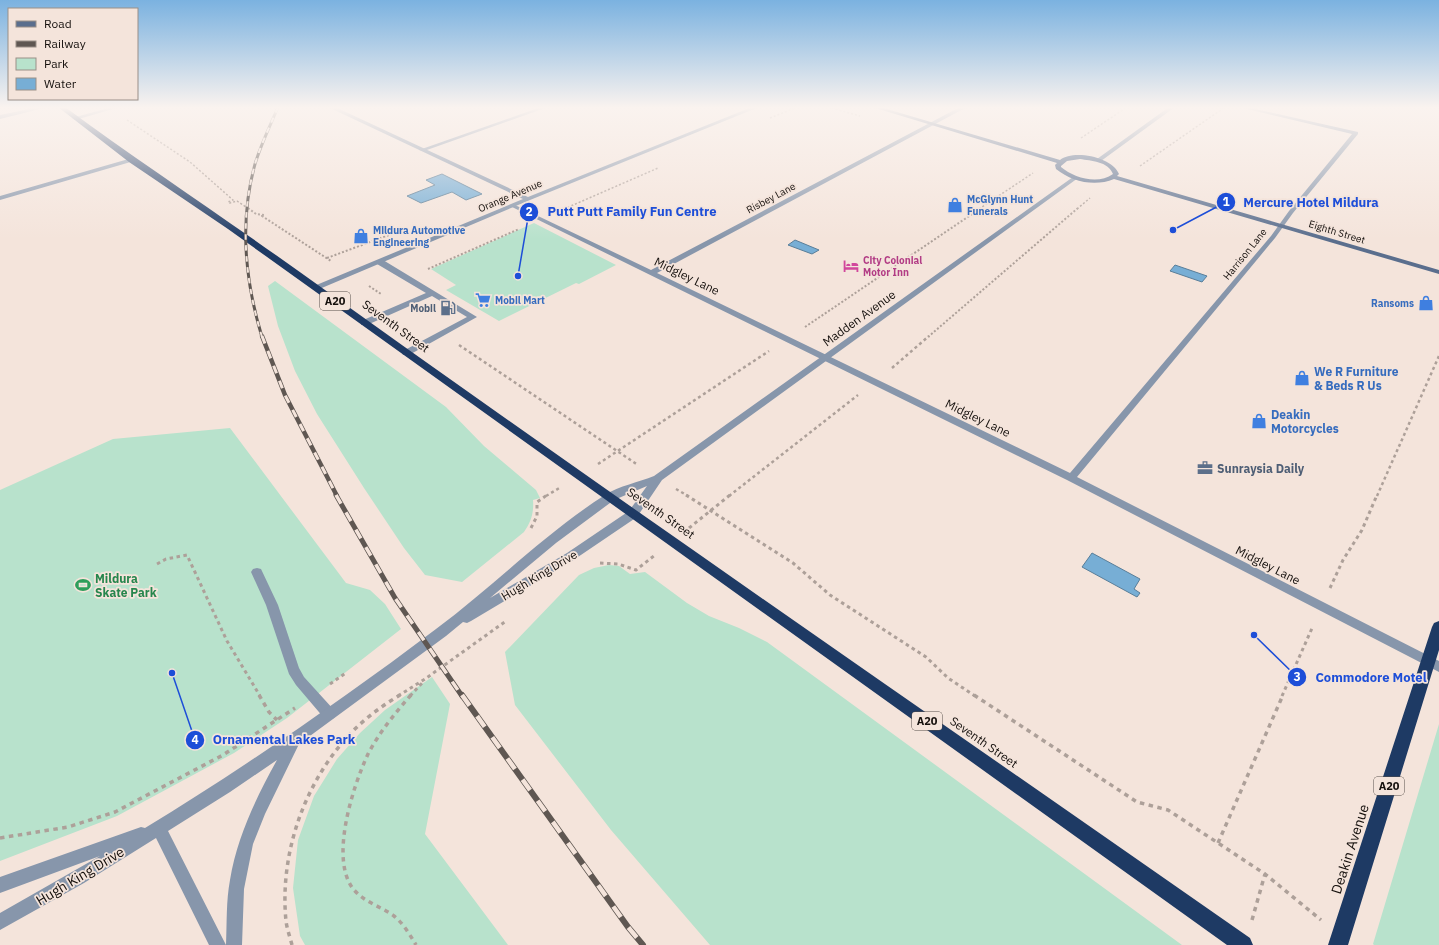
<svg xmlns="http://www.w3.org/2000/svg" width="1439" height="945" viewBox="0 0 1439 945" font-family="'IBM Plex Sans',sans-serif">
  <rect width="100%" height="100%" fill="#f4e4db"/>
  <!-- green -->
  <path fill="#b8e2cc" d="M534 223 616 265 579 284 576 283 499 321 446 290 456 285 431 269Z
    M275 281 446 407 484 446 536 490 540 498 533 500C534 513 531 522 524 532L462 582 425 575 404 548 364 488 317 414 295 371 278 326 268 286Z
    M230 428 346 583 370 590 385 604 401 629 287 718 234 753 117 816 0 861V490L113 439Z
    M609 565 619 566 630 574 645 572 687 603 709 616 739 628 767 642 1182 945H710L611 830 515 705 505 652 579 575 594 568Z
    M432 677 450 704 425 834 508 945H305L300 936 293 888 298 840 314 796 337 759 360 733 385 710Z
    M1439 724V945H1374L1373 944Z"/>
  <!-- water -->
  <path fill="#77aed5" stroke="#597e99" d="M442 174 482 194 466 200 452 192 421 203 407 196 435 185 426 180Z
    M795 240 819 250 812 254 788 245Z
    M1175 265 1207 276 1202 282 1170 271Z
    M1092 553 1140 579 1134 589 1140 593 1137 597 1082 567Z"/>
  <g fill="none" stroke-linecap="round" stroke-linejoin="round">
    <!-- path-far4 -->
    <path stroke="#ada099" stroke-width="1.5" stroke-dasharray="2 2" stroke-linecap="butt" d="M828 107 860 116
      M770 118 797 107
      M127 120 190 162 233 200 228 202 230 203 237 201 249 209
      M1081 138 1127 107
      M1140 166 1225 107
      M564 209 658 168
      M979 209 1033 173
      M1077 209 1090 198"/>
    <!-- path-far3 -->
    <path stroke="#ada099" stroke-width="2" stroke-dasharray="2 2" stroke-linecap="butt" d="M248 208 256 214 264 215 262 216 331 261
      M562 210 566 208
      M327 258 397 232
      M428 269 519 229
      M369 286 381 294
      M805 327 981 208
      M928 337 1078 208"/>
    <!-- path-far2 -->
    <path stroke="#ada099" stroke-width="2.5" stroke-dasharray="3 3" stroke-linecap="butt" d="M459 345 638 465
      M892 368 929 336
      M598 464 769 351
      M676 489 688 496
      M546 496 561 487
      M729 496 858 395
      M1377 496 1439 356"/>
    <!-- path-far1 -->
    <path stroke="#ada099" stroke-width="3" stroke-dasharray="3.5 3.5" stroke-linecap="butt" d="M686 495 793 563 830 595 926 657 948 678 975 696
      M531 528 537 516V502L547 495
      M689 528 730 495
      M600 563 618 564 636 570 655 555
      M157 564 166 559 187 555 227 641 260 696
      M1330 588 1343 560 1362 530 1377 495
      M330 684 347 672
      M398 696 425 679 506 621
      M410 696 423 682
      M1282 696 1313 626"/>
    <!-- path -->
    <path stroke="#ada099" stroke-width="3.5" stroke-dasharray="4.5 4.5" stroke-linecap="butt" d="M259 695 269 712 277 720
      M411 695C395 713 379 733 368 754 353 786 328 862 355 891 366 903 382 907 394 916 403 923 410 935 416 945
      M974 695 1137 802 1168 810 1265 874 1321 920
      M0 838 68 827 115 812 223 755 295 708
      M1218 843 1283 695
      M1252 920 1265 874
      M292 945C290 937 287 929 286 921 279 850 307 775 358 726 371 714 385 704 400 695"/>
    <!-- lane -->
    <path fill="#8796ab" fill-rule="evenodd" d="M39 107H48L0 119V115Z
      M112 107H120L75 120 72 118Z
      M541 107H548L424 151 419 150Z
      M960 107H967L657 273 1070 473 1271 236 1289 211 1352 134 1239 107H1247L1358 132V134L1293 213 1275 238 1077 477 1439 661V672L1067 480 510 206 515 205 651 270Z
      M132 158 135 160 134 161 0 200V196Z
      M377 260H383L477 317 409 355H403L402 353 403 351 467 317 432 296 367 325H361V321L426 293 377 264Z
      M257 568 261 569 278 605 299 668 304 677 334 710 336 714 334 718 329 720 324 718 296 685 289 674 266 605 251 572 253 569Z"/>
    <!-- street -->
    <path fill="#8796ab" fill-rule="evenodd" d="M328 107H335L528 197 752 107H759L530 200 317 290 313 288 314 286 523 199Z
      M1169 107H1175L1101 161H1097V159Z
      M1073 177 1078 178 662 480 637 517 575 559 471 621 467 623 463 622 446 636 299 744 265 814 253 844 244 889 242 945H209L156 838 84 883 0 930V913L100 856 0 893V877L141 827 145 828C245 767 342 700 436 629 494 586 544 534 605 495 619 486 639 482 654 476ZM647 486 629 511 567 553 490 598 556 543 614 500ZM277 760C256 798 237 837 230 880 226 901 227 923 226 945L168 831 230 792Z"/>
    <!-- secondary -->
    <path fill="#5a6e8d" fill-rule="evenodd" d="M872 107H880L1060 160C1073 149 1113 157 1119 174L1117 176 1439 270V274L1114 179C1095 187 1072 182 1056 169L1055 165 1057 163ZM1080 159C1091 161 1108 161 1113 174 1098 185 1074 178 1061 167V166L1067 161Z"/>
    <!-- highway -->
    <path fill="#1e3a64" fill-rule="evenodd" d="M58 107H65C141 163 220 215 297 270 612 496 932 716 1250 938L1253 945H1227L228 229 129 162Z
      M1439 621V650L1348 945H1328L1432 627 1434 623Z"/>
    <defs>
      <path id="rail-far3" d="M262 337C245 281 239 222 255 164 261 144 270 126 278 107"/>
      <path id="rail-far2" d="M262 336 285 395 337 496"/>
      <path id="rail-far1" d="M336 495 395 598 462 696"/>
      <path id="rail" d="M462 695 628 927 643 945"/>
    </defs>
    <!-- rail-far3 casing -->
    <use href="#rail-far3" stroke="#5f5752" stroke-width="3"/>
    <!-- rail-far2 casing -->
    <use href="#rail-far2" stroke="#5f5752" stroke-width="4.5"/>
    <!-- rail-far1 casing -->
    <use href="#rail-far1" stroke="#5f5752" stroke-width="5"/>
    <!-- rail casing -->
    <use href="#rail" stroke="#5f5752" stroke-width="6"/>
    <!-- rail-far3 -->
    <use href="#rail-far3" stroke="#f4e4db" stroke-width="2" stroke-dasharray="5.5" stroke-linecap="butt"/>
    <!-- rail-far2 -->
    <use href="#rail-far2" stroke="#f4e4db" stroke-width="3" stroke-dasharray="8" stroke-linecap="butt"/>
    <!-- rail-far1 -->
    <use href="#rail-far1" stroke="#f4e4db" stroke-width="3.5" stroke-dasharray="10" stroke-linecap="butt"/>
    <!-- rail -->
    <use href="#rail" stroke="#f4e4db" stroke-width="4.5" stroke-dasharray="13" stroke-linecap="butt"/>
  </g>
  <!-- sky -->
  <linearGradient id="sky" x2="0" y2="1"><stop stop-color="#7bb2e0"/><stop offset="0.45" stop-color="#faf3ef"/><stop offset="1" stop-color="#faf3ef" stop-opacity="0"/></linearGradient>
  <rect width="1439" height="239" fill="url(#sky)"/>
  <!-- icons -->
  <defs>
    <symbol id="shop-bare" viewBox="-9 -9 18 18"><path d="M-5-2.5h2.3a2.7 3.5 0 0 1 5.4 0H5L5.5 6h-11ZM-1.5-2.5h3a1.5 2.3 0 0 0-3 0Z" fill="#3f7fe0" stroke="#f4e4db" stroke-width="2.5" paint-order="stroke"/></symbol>
    <symbol id="hotel-bare" viewBox="-9 -9 18 18"><path d="M-6-4.5h1.5V1H6V5H4.5V3h-9V5H-6ZM-4 0a1.8 1.8 0 1 1 3.6 0ZM.5 0V-2.5h3Q6-2.5 6 0Z" fill="#d1479c" stroke="#f4e4db" stroke-width="2.5" paint-order="stroke"/></symbol>
    <symbol id="supermarket-bare" viewBox="-9 -9 18 18"><path d="M-6-5.5h2.5l.6 2H6L4.5 2H-2.5L-4.4-4H-6ZM-1.5 3.2a1.3 1.3 0 1 0 .1 0ZM3 3.2a1.3 1.3 0 1 0 .1 0Z" fill="#3f7fe0" stroke="#f4e4db" stroke-width="2.5" paint-order="stroke"/></symbol>
    <symbol id="fuel-bare" viewBox="-9 -9 18 18"><path d="M-5.5-6h7V0h2V4h1.3V-2.5L3-4.5l.8-.8L6-3V5H2.5V1h-1V6h-7ZM-4.2-4.7v3.2H.2V-4.7Z" fill="#5c6f8a" stroke="#f4e4db" stroke-width="2.5" paint-order="stroke"/></symbol>
    <symbol id="office-bare" viewBox="-9 -9 18 18"><path d="M-6-3h4V-5.5h4V-3h4V5H-6ZM-1-4.5V-3h2v-1.5ZM-6 0V1H6V0Z" fill="#5c6f8a" stroke="#f4e4db" stroke-width="2.5" paint-order="stroke"/></symbol>
    <symbol id="stadium-bare" viewBox="-9 -9 18 18"><path d="M0-5a6.5 5 0 1 0 0 10a6.5 5 0 1 0 0-10ZM-3.5-1.8h7v3.6h-7Z" fill="#2e9e5b" stroke="#f4e4db" stroke-width="2.5" paint-order="stroke"/></symbol>
  </defs>
  <g fill-rule="evenodd">
    <use href="#shop-bare" x="944" y="194" width="22" height="22"/>
    <use href="#shop-bare" x="350" y="225" width="22" height="22"/>
    <use href="#hotel-bare" x="840" y="255" width="22" height="22"/>
    <use href="#supermarket-bare" x="472" y="289" width="22" height="22"/>
    <use href="#shop-bare" x="1415" y="292" width="22" height="22"/>
    <use href="#fuel-bare" x="437" y="297" width="22" height="22"/>
    <use href="#shop-bare" x="1291" y="367" width="22" height="22"/>
    <use href="#shop-bare" x="1248" y="410" width="22" height="22"/>
    <use href="#office-bare" x="1194" y="457" width="22" height="22"/>
    <use href="#stadium-bare" x="72" y="574" width="22" height="22"/>
  </g>
  <g text-anchor="middle" dominant-baseline="central" stroke-width="3.5" stroke-linejoin="round" paint-order="stroke">
    <!-- far-street labels -->
    <g font-size="10" fill="#140f0c" stroke="#f4e4db">
      <text transform="translate(510 196) rotate(-23)">Orange Avenue</text>
      <text transform="translate(771 198) rotate(-28)">Risbey Lane</text>
      <text transform="translate(1337 232) rotate(17)">Eighth Street</text>
      <text transform="translate(1245 254) rotate(-51)">Harrison Lane</text>
    </g>
    <!-- far-shop labels -->
    <g font-size="10" font-weight="bold" fill="#366cbe" stroke="#f4e4db" text-anchor="start">
      <text x="967" y="199">McGlynn Hunt<tspan x="967" dy="12">Funerals</tspan></text>
      <text x="373" y="230">Mildura Automotive<tspan x="373" dy="12">Engineering</tspan></text>
      <text x="495" y="300">Mobil Mart</text>
      <text x="1414" y="303" text-anchor="end">Ransoms</text>
    </g>
    <!-- far-hotel labels -->
    <g font-size="10" font-weight="bold" fill="#b23c85" stroke="#f4e4db" text-anchor="start">
      <text x="863" y="260">City Colonial<tspan x="863" dy="12">Motor Inn</tspan></text>
    </g>
    <!-- far-service labels -->
    <g font-size="10" font-weight="bold" fill="#4e5e75" stroke="#f4e4db" text-anchor="end">
      <text x="436" y="308">Mobil</text>
    </g>
    <!-- shield labels -->
    <g fill="#f4e4db" stroke="#574f4a" stroke-width="1">
      <rect x="320" y="292" width="30" height="18" rx="3"/>
      <rect x="912" y="712" width="30" height="18" rx="3"/>
      <rect x="1374" y="777" width="30" height="18" rx="3"/>
    </g>
    <g font-size="11" font-weight="bold" fill="#140f0c">
      <text x="335" y="301">A20</text>
      <text x="927" y="721">A20</text>
      <text x="1389" y="786">A20</text>
    </g>
    <!-- street labels -->
    <g font-size="12" fill="#140f0c" stroke="#f4e4db">
      <text transform="translate(687 276) rotate(26)">Midgley Lane</text>
      <text transform="translate(859 318) rotate(-36)">Madden Avenue</text>
      <text transform="translate(396 326) rotate(36)">Seventh Street</text>
      <text transform="translate(978 418) rotate(26)">Midgley Lane</text>
      <text transform="translate(661 513) rotate(35)">Seventh Street</text>
      <text transform="translate(1268 565) rotate(27)">Midgley Lane</text>
      <text transform="translate(539 575) rotate(-31)">Hugh King Drive</text>
      <text transform="translate(984 742) rotate(35)">Seventh Street</text>
    </g>
    <!-- shop labels -->
    <g font-size="12" font-weight="bold" fill="#366cbe" stroke="#f4e4db" text-anchor="start">
      <text x="1314" y="371">We R Furniture<tspan x="1314" dy="14">&amp; Beds R Us</tspan></text>
      <text x="1271" y="414">Deakin<tspan x="1271" dy="14">Motorcycles</tspan></text>
    </g>
    <!-- service labels -->
    <g font-size="12" font-weight="bold" fill="#4e5e75" stroke="#f4e4db" text-anchor="start">
      <text x="1217" y="468">Sunraysia Daily</text>
    </g>
    <!-- leisure labels -->
    <g font-size="12" font-weight="bold" fill="#27864d" stroke="#f4e4db" text-anchor="start">
      <text x="95" y="578">Mildura<tspan x="95" dy="14">Skate Park</tspan></text>
    </g>
    <!-- near-street labels -->
    <g font-size="14" fill="#140f0c" stroke="#f4e4db">
      <text transform="translate(1350 849) rotate(-72)">Deakin Avenue</text>
      <text transform="translate(80 876) rotate(-31)">Hugh King Drive</text>
    </g>
  </g>
  <!-- callouts -->
  <path fill="none" stroke="#1d4ed8" stroke-width="1.5" d="M1173 230L1226 202M518 276L529 212M1254 635L1297 677M172 673L195 740"/>
  <g fill="#1d4ed8" stroke="#f4e4db" stroke-width="1.5">
    <circle cx="1173" cy="230" r="4"/>
    <circle cx="518" cy="276" r="4"/>
    <circle cx="1254" cy="635" r="4"/>
    <circle cx="172" cy="673" r="4"/>
    <circle cx="1226" cy="202" r="10"/>
    <circle cx="529" cy="212" r="10"/>
    <circle cx="1297" cy="677" r="10"/>
    <circle cx="195" cy="740" r="10"/>
  </g>
  <g font-size="12" text-anchor="middle" font-weight="bold" fill="#fff">
    <text x="1226" y="206">1</text>
    <text x="529" y="216">2</text>
    <text x="1297" y="681">3</text>
    <text x="195" y="744">4</text>
  </g>
  <g font-size="13" text-anchor="middle" font-weight="bold" fill="#1d4ed8" stroke="#f4e4db" stroke-width="3.5" stroke-linejoin="round" paint-order="stroke">
    <text x="1311" y="207">Mercure Hotel Mildura</text>
    <text x="632" y="216">Putt Putt Family Fun Centre</text>
    <text x="1371" y="682">Commodore Motel</text>
    <text x="284" y="744">Ornamental Lakes Park</text>
  </g>
  <!-- legend -->
  <rect x="8" y="8" width="130" height="92" fill="#f4e4db" stroke="#9a8f88"/>
  <rect x="16" y="21" width="20" height="6" fill="#5a6e8d" stroke="#9a8f88"/>
  <text x="44" y="28" font-size="12" fill="#140f0c">Road</text>
  <rect x="16" y="41" width="20" height="6" fill="#5f5752" stroke="#9a8f88"/>
  <text x="44" y="48" font-size="12" fill="#140f0c">Railway</text>
  <rect x="16" y="58" width="20" height="12" fill="#b8e2cc" stroke="#9a8f88"/>
  <text x="44" y="68" font-size="12" fill="#140f0c">Park</text>
  <rect x="16" y="78" width="20" height="12" fill="#77aed5" stroke="#9a8f88"/>
  <text x="44" y="88" font-size="12" fill="#140f0c">Water</text>
</svg>
